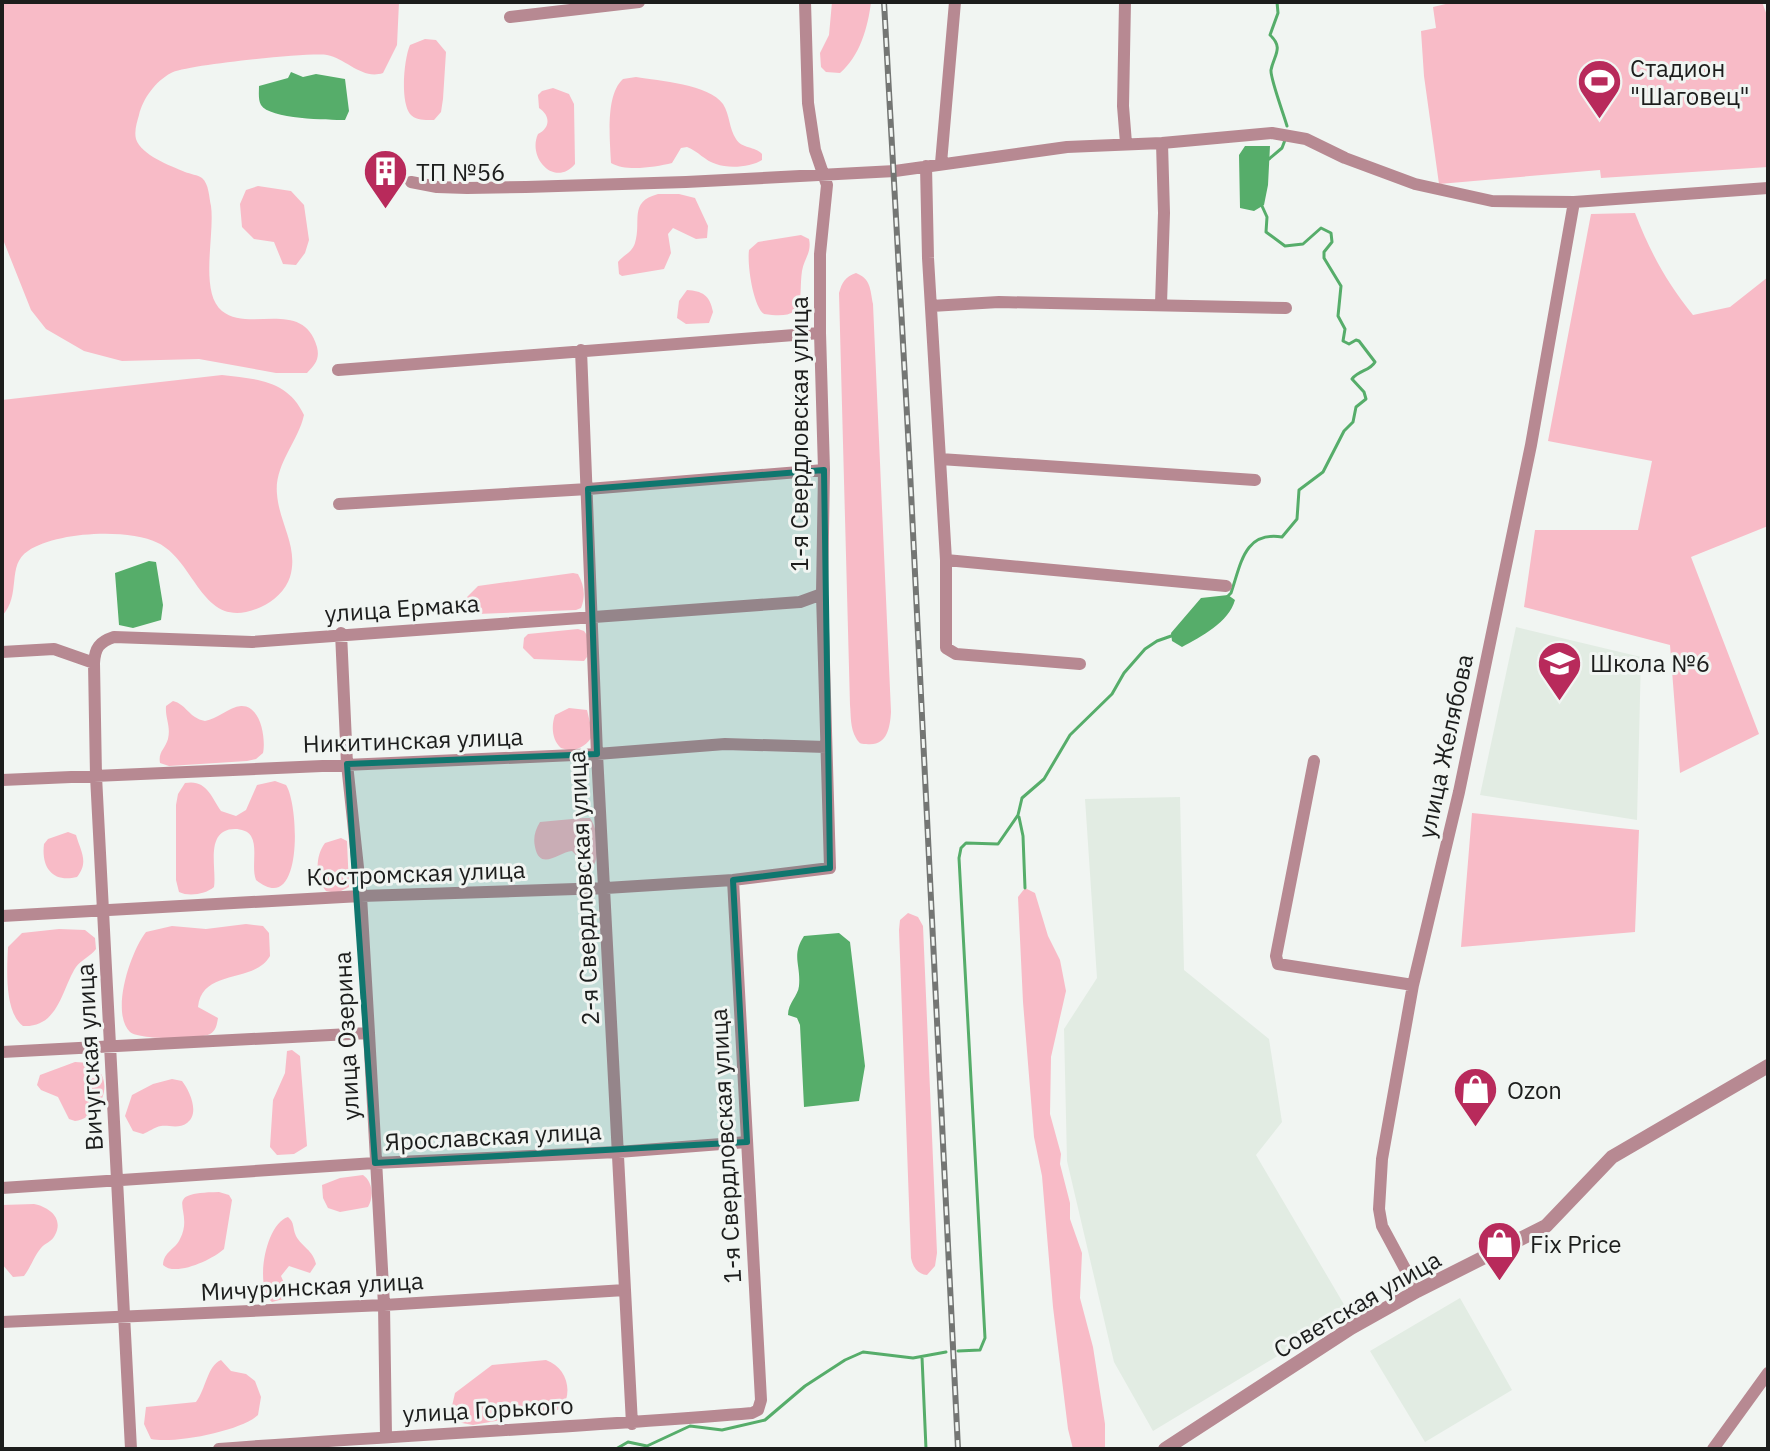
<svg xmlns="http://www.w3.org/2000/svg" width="1770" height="1451" viewBox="0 0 1770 1451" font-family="'IBM Plex Sans',sans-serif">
  <rect width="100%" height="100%" fill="#f1f5f2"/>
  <!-- built -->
  <path fill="#e2ece3" d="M1516 627 1641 657 1637 820 1480 795Z
    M1180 797 1184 970 1269 1039 1282 1122 1256 1155 1349 1313 1153 1431 1114 1362 1067 1161 1064 1029 1097 978 1085 799Z
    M1460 1298 1512 1390 1425 1442 1370 1351Z"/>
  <!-- green -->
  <path fill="#f8bbc7" d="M2 2H399L397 45 383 73C362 80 347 59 327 55 310 52 184 65 171 73 156 81 143 98 139 115 137 122 134 131 136 139 141 155 171 166 185 172 190 174 198 175 202 178 209 184 209 197 211 206 215 235 199 292 222 311 249 333 303 298 317 347 320 359 315 365 307 373H276L199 359 122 361 84 351 46 329 31 310 2 237Z
    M832 2H871C868 27 860 56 840 73L826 72 821 67 820 53 829 35Z
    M1454 2H1762L1768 18V167L1601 178 1600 170 1439 184 1424 76 1421 31 1436 28 1433 7Z
    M425 39 436 40 446 52 443 99 441 112 434 120C426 120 416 121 410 114 400 101 404 59 410 45Z
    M636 77C659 81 709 84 723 104 730 115 729 129 736 139 742 149 755 146 762 154V160C751 167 729 169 716 164 705 161 698 151 687 147L681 148 672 163C655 167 626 172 611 163 610 140 605 95 623 79Z
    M553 88 569 94 574 104 575 164C555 188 527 158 538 134 550 128 551 116 539 108L538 95 542 91Z
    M258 186 291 191 304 205 309 240 305 253 296 265 283 264 274 242 254 239 242 227 240 204 246 190Z
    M658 194H679L695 198 708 226 707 238 696 239 673 228 668 234 671 253 664 269 622 276 619 274 618 262C623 255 632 253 635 243 642 221 628 202 658 194Z
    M1635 213C1650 252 1667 283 1693 315L1730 307 1768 277V526L1691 557 1759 734 1680 773 1670 645 1524 607 1535 530H1638L1652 461 1548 441 1591 214Z
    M801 235 809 239C812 252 804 259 802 271 798 299 809 321 764 314 753 306 747 264 749 250L758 242Z
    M856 273C871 279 870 289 873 304L891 712C890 728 887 747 866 744 860 744 859 743 856 738 850 728 851 715 850 705L839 293C842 282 845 277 856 273Z
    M687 290C702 291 710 295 713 312L709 323 686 324 677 318 679 301Z
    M222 375C256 379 288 380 304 415 298 442 274 465 277 494 279 523 299 547 290 577 286 590 273 602 261 607 202 634 197 562 158 543 127 528 56 532 28 551 6 565 22 595 2 616V400Z
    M573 573 578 574C584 585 586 596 581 608L576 610 477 614 468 608 467 597 478 586Z
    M578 629 584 631 587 635V657L584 661 534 659 523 648 524 638 528 634Z
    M173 701C186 704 189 718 205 721 217 719 229 707 241 706 261 705 266 739 263 753L256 759 247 761 169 766 160 763C158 752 165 749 168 739 171 726 165 718 166 706Z
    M569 708 587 710 593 735C586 747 575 753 561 748 552 740 551 726 555 715Z
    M275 781 286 785C299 804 304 919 256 880 251 867 258 848 251 836 248 831 241 829 235 829 204 829 217 869 214 887 206 894 189 897 179 892L176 880V805L178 794 185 783C206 779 211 796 221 811L236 816 246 810 257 785Z
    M1472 813 1639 830 1635 932 1461 947Z
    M583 818H590C598 829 600 853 594 865L584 863 572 851C559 852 540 872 535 847 533 838 535 830 540 822Z
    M68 832 76 835C81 852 89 862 77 877 53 883 41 868 44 844L48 839Z
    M341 838 347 841 349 887 337 893 326 891C315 879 315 856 325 843Z
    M1025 888 1035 893 1048 936 1060 960 1066 991 1051 1057 1050 1114 1061 1154 1060 1164 1070 1203V1219L1082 1253 1080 1298 1093 1347 1105 1424V1449H1073L1068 1429 1053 1307 1042 1176 1034 1137 1023 1002 1018 897Z
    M908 913 918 917 923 926 937 1253 935 1266 927 1275C917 1274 913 1267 911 1258L899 930 900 920Z
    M246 924 263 926 269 933 270 956C254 984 202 968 198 1007L218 1018C217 1024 216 1031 210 1034 199 1040 139 1040 130 1032 110 1012 131 951 146 932L172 926 206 929Z
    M59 929 85 930 95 938 96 949C90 957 82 959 76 967 62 988 59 1028 23 1026 4 1012 7 968 8 947L22 933Z
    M292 1050 300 1056 307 1146 294 1154 277 1155 270 1147 273 1100 285 1073 287 1051Z
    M75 1062C120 1062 108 1116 75 1121L69 1119 58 1097 41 1090 37 1085 40 1075Z
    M172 1079 182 1081C190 1091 200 1114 187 1123 179 1129 169 1125 161 1126 154 1127 149 1132 143 1134L133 1131 125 1116 132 1095 153 1084Z
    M363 1175C373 1182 374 1197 368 1207L340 1212 328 1208 323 1198 322 1185 340 1178Z
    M219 1192 229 1195 232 1200 224 1249C212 1260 175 1277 163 1265 164 1251 175 1250 180 1239 196 1208 157 1193 219 1192Z
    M34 1204C49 1207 64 1218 55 1235 52 1242 45 1243 41 1248 34 1256 31 1267 24 1276L13 1277 2 1264V1205Z
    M288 1217C295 1223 292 1227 296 1236 302 1247 313 1250 316 1264L310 1273 289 1266 281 1276 288 1292 287 1298 272 1302C254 1288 265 1224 288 1217Z
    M221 1360 231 1371 246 1374 255 1381 261 1397 258 1415C241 1431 174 1444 151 1439L144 1424 146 1407 196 1402C206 1389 207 1366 221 1360Z
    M546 1360C563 1366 571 1384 566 1400L558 1410 473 1425 462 1423 455 1419 452 1406 455 1393 492 1365Z"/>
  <!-- water -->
  <path fill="#56ad6a" d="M291 72 303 77 316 74 345 79 349 111 345 120C329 120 269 119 261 105 258 100 259 92 259 86L288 78Z
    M1245 146H1270L1268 185 1264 205 1254 211 1240 208 1239 155Z
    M149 561 156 562 163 605 161 620 133 628 119 625 115 573Z
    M1228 595 1235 600C1229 622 1201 637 1182 647L1172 641 1171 633 1201 598Z
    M839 933 850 942 865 1066 859 1101 804 1107 800 1025 797 1018 788 1015C788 1003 798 996 799 986 801 964 791 956 804 936Z"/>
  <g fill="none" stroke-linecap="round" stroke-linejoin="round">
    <!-- stream -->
    <path stroke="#56ad6a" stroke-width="3" d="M1277 2 1278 13 1270 35C1284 48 1274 55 1271 70 1270 78 1284 115 1287 126
      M1269 159 1282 148 1285 140
      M1227 597 1231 593C1241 564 1244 531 1282 537L1297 519 1299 490 1323 472 1344 431 1353 422 1356 407 1366 399 1364 392 1352 379C1359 370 1370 371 1375 362L1359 341 1356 340 1349 344 1343 341 1345 329 1338 316 1341 286 1324 258V252L1332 242 1331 233 1321 228 1303 244 1285 246 1266 232 1267 217 1262 206
      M1019 817 1023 836 1025 888
      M958 1351 980 1350 985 1338 959 858 961 848 966 843 998 844 1018 815 1022 798 1044 779 1070 735 1112 694 1124 673 1145 649 1157 641 1174 635
      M922 1357 926 1449
      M616 1449 628 1442 647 1446 690 1426 722 1430 765 1420 805 1386 845 1360 863 1352 913 1358 946 1352"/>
    <!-- minor -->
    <path stroke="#b78992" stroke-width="12" d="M1125 2 1123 106 1126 143
      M510 17 639 2
      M941 163 955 2
      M926 166 928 258 946 560V648L956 654 1080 664
      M411 182 437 187 467 188 526 187 686 182 895 171 1067 147 1162 143 1272 133 1306 139 1345 158 1415 184 1492 201 1574 202 1768 188
      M1161 304 1164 213 1162 143
      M931 306 999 302 1286 308
      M581 350 597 754 632 1424
      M338 370 820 333
      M940 459 1255 480
      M339 504 588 489 824 470
      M946 560 1226 586
      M341 633 347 764 361 896 369 1033 384 1305 386 1436
      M2 652 54 649 94 663C95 648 99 642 114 637L252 642 800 602 822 594
      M94 663 96 776 131 1449
      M1314 761 1276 956 1278 964 1413 985
      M2 780 597 754 725 744 826 747
      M2 916 361 896 606 888 733 880 830 868 822 594 824 470 820 333V254L827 185 815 150 808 103 805 2
      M2 1052 369 1033
      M2 1188 375 1163 618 1152 747 1142
      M1417 1291 1382 1226 1379 1209 1382 1159 1413 985 1459 792 1531 445 1574 202
      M2 1322 384 1305 625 1290
      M219 1449C396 1435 574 1428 752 1413L758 1410 761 1400 733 880
      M1713 1449 1768 1373"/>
    <!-- tertiary -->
    <path stroke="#b78992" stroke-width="14" d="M1165 1449 1351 1328 1417 1291 1546 1226 1612 1157 1768 1066"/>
    <defs>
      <path id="rail" d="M884 2 909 451 958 1449"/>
    </defs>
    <!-- rail casing -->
    <use href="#rail" stroke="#747674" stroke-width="6"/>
    <!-- rail -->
    <use href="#rail" stroke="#f1f5f2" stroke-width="3" stroke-dasharray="9" stroke-linecap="butt"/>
  </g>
  <!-- marked area -->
  <path fill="#0f766e" fill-opacity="0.2" stroke="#0f766e" stroke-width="6" stroke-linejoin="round" d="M824 470 830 868 733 880 747 1142 375 1163 347 764 597 754 588 489Z"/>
  <!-- icons -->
  <defs>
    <symbol id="stadium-pin" viewBox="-11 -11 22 30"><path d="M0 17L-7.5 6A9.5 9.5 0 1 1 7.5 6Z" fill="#b82a5b" stroke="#f1f5f2"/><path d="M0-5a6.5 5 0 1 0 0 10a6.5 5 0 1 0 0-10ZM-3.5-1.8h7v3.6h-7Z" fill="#fff"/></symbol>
    <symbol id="building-pin" viewBox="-11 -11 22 30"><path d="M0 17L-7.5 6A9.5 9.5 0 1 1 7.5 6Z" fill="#b82a5b" stroke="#f1f5f2"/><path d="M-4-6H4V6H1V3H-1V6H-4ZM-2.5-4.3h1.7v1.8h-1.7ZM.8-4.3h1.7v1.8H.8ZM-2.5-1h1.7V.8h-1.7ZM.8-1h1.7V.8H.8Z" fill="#fff"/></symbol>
    <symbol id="school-pin" viewBox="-11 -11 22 30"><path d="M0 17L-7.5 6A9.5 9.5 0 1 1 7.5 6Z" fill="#b82a5b" stroke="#f1f5f2"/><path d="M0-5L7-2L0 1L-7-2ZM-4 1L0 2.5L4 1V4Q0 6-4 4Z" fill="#fff"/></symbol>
    <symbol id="shop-pin" viewBox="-11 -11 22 30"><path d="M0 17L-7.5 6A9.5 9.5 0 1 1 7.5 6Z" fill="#b82a5b" stroke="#f1f5f2"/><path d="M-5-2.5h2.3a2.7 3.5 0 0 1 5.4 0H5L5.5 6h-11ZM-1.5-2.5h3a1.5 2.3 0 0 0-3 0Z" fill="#fff"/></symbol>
  </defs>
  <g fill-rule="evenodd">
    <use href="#stadium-pin" x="1574" y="56" width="51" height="69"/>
    <use href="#building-pin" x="360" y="146" width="51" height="69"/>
    <use href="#school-pin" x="1534" y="638" width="51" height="69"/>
    <use href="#shop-pin" x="1450" y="1064" width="51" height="69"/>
    <use href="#shop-pin" x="1474" y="1218" width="51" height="69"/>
  </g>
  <g text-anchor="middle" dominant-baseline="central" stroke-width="6" stroke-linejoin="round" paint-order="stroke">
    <!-- poi labels -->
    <g font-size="24" fill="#1c1d1c" stroke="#f1f5f2" text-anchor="start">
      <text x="1630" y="68">Стадион<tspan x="1630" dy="28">"Шаговец"</tspan></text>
      <text x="416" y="172">ТП №56</text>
      <text x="1590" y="663">Школа №6</text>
      <text x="1507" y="1090">Ozon</text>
      <text x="1530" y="1244">Fix Price</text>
    </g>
    <!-- street labels -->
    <g font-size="24" fill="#1c1d1c" stroke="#f1f5f2">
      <text transform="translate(799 434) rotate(-90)">1-я Свердловская улица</text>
      <text transform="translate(402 608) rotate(-4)">улица Ермака</text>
      <text transform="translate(413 740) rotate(-2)">Никитинская улица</text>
      <text transform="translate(1445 746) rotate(-78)">улица Желябова</text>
      <text transform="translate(416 873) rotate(-2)">Костромская улица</text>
      <text transform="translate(583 888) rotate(-93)">2-я Свердловская улица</text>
      <text transform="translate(346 1036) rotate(-93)">улица Озерина</text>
      <text transform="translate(89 1057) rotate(-93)">Вичугская улица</text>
      <text transform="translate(493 1136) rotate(-3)">Ярославская улица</text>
      <text transform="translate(725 1146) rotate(-93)">1-я Свердловская улица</text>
      <text transform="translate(312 1286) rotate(-3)">Мичуринская улица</text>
      <text transform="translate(1357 1304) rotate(-30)">Советская улица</text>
      <text transform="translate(488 1409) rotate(-3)">улица Горького</text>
    </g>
  </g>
  <!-- border -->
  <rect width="1770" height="1451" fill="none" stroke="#1c1d1c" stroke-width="8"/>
</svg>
